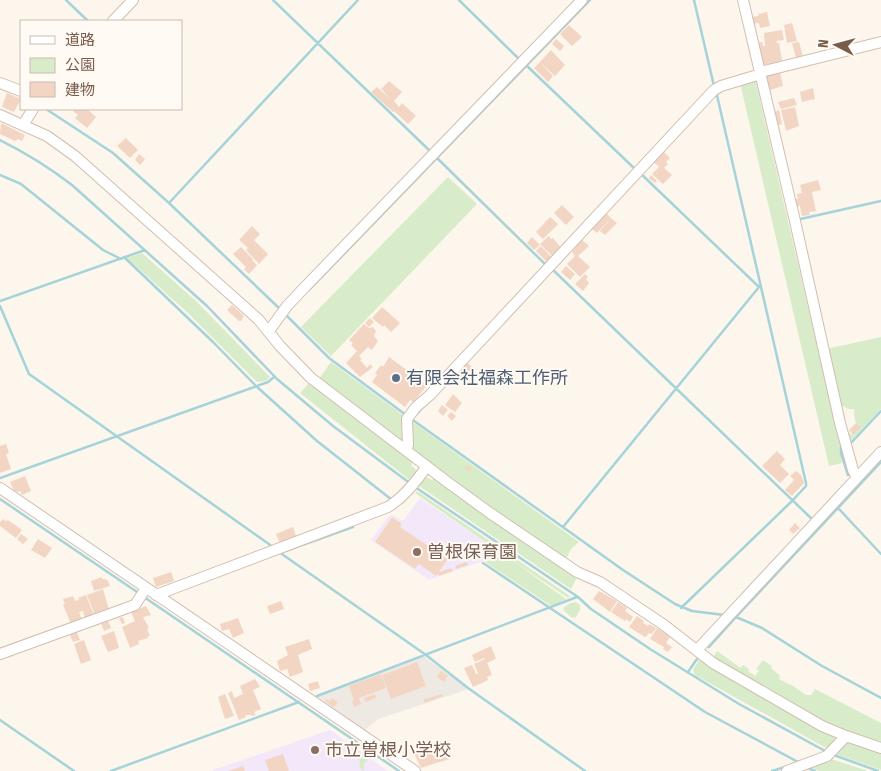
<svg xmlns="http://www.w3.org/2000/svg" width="881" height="771" viewBox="0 0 881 771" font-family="'Fira Sans Condensed','Noto Sans JP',sans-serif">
  <rect width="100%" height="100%" fill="#fdf6ec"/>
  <!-- industrial -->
  <path fill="#efe9e4" d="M423 656 469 689 378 719 364 731 317 696Z"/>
  <!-- education -->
  <path fill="#f3e8fa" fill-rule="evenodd" d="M420 498 503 554 429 580 371 540 389 516 393 515 403 521ZM392 517 402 524 400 527 448 559 437 576 419 564 415 569 375 542Z
    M330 730 388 771H213V770Z"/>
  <!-- green -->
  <path fill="#d8ecc9" d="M755 79 839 441 842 463 829 466 740 83Z
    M448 177 477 204 331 356 301 327Z
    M142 253 196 301 270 377 266 381 257 382 188 313 127 258Z
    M881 337V409L849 443 845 423 847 430 852 435 860 427 855 421 854 409H848L838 403 826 349Z
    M331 362 404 416 405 442 401 443 319 379Z
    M311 381 414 461 411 465 416 470 412 482 300 393Z
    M410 420 579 542 571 549 566 559 414 453 411 445Z
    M426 477 432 480 434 478 577 577 571 589 419 486Z
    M417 491 570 596 568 598 509 558 566 599 553 606 550 605 485 562 504 555 415 493Z
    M576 602 580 605V610L576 617 572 618 563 610 564 607 571 603Z
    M717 651 741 668 743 665 749 669 748 671 755 676 759 671 756 669 763 660 772 666 771 668 780 676 779 679 793 686 806 695H811L815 689 881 723V745L825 722 713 658Z
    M700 658 836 738 828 749 695 675 693 670Z
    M849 741 881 752V770L836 754Z
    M359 753 368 759 364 764V770L363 771 359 766 360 760 358 759Z
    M831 759 868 771H819L809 766Z"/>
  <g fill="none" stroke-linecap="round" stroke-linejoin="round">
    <!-- stream -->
    <path stroke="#a5d3da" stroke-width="2.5" d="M66 0 88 21
      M273 0 430 151
      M459 0 519 59
      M694 0 714 86
      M527 66 635 169
      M46 109 113 153 169 203 280 309
      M0 140C26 153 49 167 72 185L207 306 277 379 333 426 411 484
      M436 157 546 265
      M639 172 759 287 760 286
      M0 175 21 184 103 250 121 259
      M169 203 358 0
      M796 220 881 201
      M124 257 213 342 256 386 317 441 392 500
      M552 269 814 521
      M309 290 590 0
      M0 301 145 250
      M0 306 29 374 273 547
      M286 315 329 358 406 415
      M416 415 424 406
      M410 418 623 570 675 604 692 611 724 615
      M841 442V453L848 475
      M850 444 881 411
      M0 478 268 382 274 377
      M415 487 578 597 591 609 650 649 739 704 827 752
      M0 499 140 594
      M838 508 881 554
      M563 527 759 287
      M279 552 426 655 468 688 585 771
      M274 555 353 527
      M483 563 705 712 800 763
      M144 597 399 771
      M681 608 792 501 806 486V483L716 91
      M736 617 881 462
      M709 647 736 617 762 628 822 666 881 698
      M688 672 697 659
      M317 696 577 597
      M0 720 74 771
      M831 754 878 771
      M808 768 815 771
      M111 771 299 702
      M772 771 785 767"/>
  </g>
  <!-- building -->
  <path fill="#f3d5c3" d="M767 12 770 26 760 28 759 23 752 24 751 17 759 16 758 14Z
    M792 23 797 41 787 43 784 25Z
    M569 25 582 37 572 46 560 34Z
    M782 30 784 40 776 41 777 43H779L782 60 779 61V63L761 65 756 43 762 42 763 46H765L764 33Z
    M556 39 564 46 560 51 552 44Z
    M799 42 803 57 796 58 792 43Z
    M551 50 565 65 555 76 540 62Z
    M540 62 553 76 548 82 534 68Z
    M780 72 783 86 770 90 766 76Z
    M389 81 402 92 394 101 399 107 402 103 416 116 408 124 394 111 393 112 371 92 377 87 390 99 381 89Z
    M813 88 815 99 802 102 800 92Z
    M7 93 21 99 14 112 2 107Z
    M794 98 797 105 781 109 778 102Z
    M795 107 799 126 786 131 781 110Z
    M75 109H87L96 117 87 128 75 118 78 115 73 111Z
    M779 110 782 124 776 126 773 112Z
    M1 123 25 135 22 141 18 139 15 141 0 134Z
    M126 138 138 150 130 158 117 146Z
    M664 152 670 158 666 162 668 164 664 168 672 175 663 184 652 174 659 167 654 162Z
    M139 154 145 159 140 165 135 160Z
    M651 175 657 181 655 183 649 178Z
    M818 180 821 190 812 192 816 211 809 212 810 215 802 216 800 206H797L795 199H798L797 194 802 193 800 185Z
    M562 205 574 217 566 225 554 213Z
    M606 213 611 218 597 233 592 229Z
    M550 217 558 224 543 239 536 232Z
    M611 218 617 223 605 235 600 231Z
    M252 226 260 234 254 240 268 254 259 264 246 250 248 248 239 240Z
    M549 236 551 239 553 238 562 249 553 257 540 244Z
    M532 237 540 245 534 250 527 243Z
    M582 240 589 246 578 256 590 267 580 277 567 264 575 256 572 252Z
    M541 246 553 259 549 264 536 251Z
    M241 247 253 259 252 260 257 265 249 274 244 269 246 267 233 254Z
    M566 266 575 274 570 280 561 272Z
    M585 274 588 277 586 279 589 283 583 291 575 284Z
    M232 305 244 316 241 321H239L227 310Z
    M382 307 400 323 391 332 384 325 383 327 372 318Z
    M370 318 374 322 369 327 365 323Z
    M364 324 369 328 373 327 376 331 374 336 378 341 372 350 368 347 359 356 362 359 360 360 367 368 370 364 373 367 360 377 346 363 357 351 351 345 353 343 349 340Z
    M389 357 427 385 414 402 410 400 405 407 372 382 377 375 375 373 381 365 383 367Z
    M468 363 474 369 464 381 457 374Z
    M453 394 462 403 455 412 445 405Z
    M442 405 448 410 443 416 438 411Z
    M451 412 456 416 452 421 447 416Z
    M856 423 861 427 853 435 849 430Z
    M6 444 9 453 6 454 11 469 0 473V446Z
    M777 451 785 459 780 465 789 474 780 483 762 466Z
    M467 465 472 469 470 472 465 469Z
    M796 471 801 475 804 483 792 496 785 490 794 480 790 476Z
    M25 476 31 491 22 495 20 491 16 492 14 491 10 482Z
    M392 517 402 524 400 527 448 559 439 572 451 568 453 571 439 576 438 574 436 576 419 564 415 569 375 542Z
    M3 519 6 521 8 520 22 530 16 538 0 526V522Z
    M795 523 800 528 793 534 789 530Z
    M293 527 296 536 280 543 276 534Z
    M21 534 28 539 23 544 17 539Z
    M38 539 52 548 45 558 31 550Z
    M466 562 468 565 456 569 455 566Z
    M171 572 174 581 156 587 153 578Z
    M102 577V579H105L108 581 110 586 94 591 91 581Z
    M103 589 109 610 95 615 87 595Z
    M599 591 617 601 610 612 593 599Z
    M86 595 94 615 85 618 83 611 79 612 82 620 71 624 63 605 65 604 63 599 73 596 75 601 79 600 78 598Z
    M281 601 284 609 270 614 267 606Z
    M618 602 627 608 625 611 633 617 630 622 626 619 625 621 611 612Z
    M146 606 151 615 143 617 149 628 147 629 150 636 147 637 148 638 138 641 139 644 130 648 122 627 135 621 131 612Z
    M637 616 644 621 643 623 648 626 649 624 656 628 652 634 649 633 646 637H645L629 627Z
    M123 617 125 623 122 624 119 618Z
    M238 618 244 633 233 638 229 629 222 631 220 624Z
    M108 621 111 628 104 631 101 623Z
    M657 628 670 637 666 643 672 647 668 652 663 649 664 647 650 639Z
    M114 631 119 648 108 652 101 636Z
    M77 632 80 640 73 642 70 635Z
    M309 639 312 649 298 655 303 672 290 677 287 669 280 671 277 661 288 655 285 647Z
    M84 640 91 660 81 664 74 644Z
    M491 646 496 659 487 663 492 675 487 677 488 680 473 687 464 668 472 665 476 674 478 673 474 664 485 659 484 658 475 662 472 655Z
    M417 662 426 686 391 699 382 675Z
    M441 671 448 676 444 682 437 677Z
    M381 674 386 688 359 698 361 704 354 707 352 701 354 700 349 686Z
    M255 679 260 687 253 690 261 709 254 712 256 715 252 716 251 715H245L246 717 239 720 228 693 232 691 234 698 243 694 240 686Z
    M318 681 320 688 310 691 308 684Z
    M225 694 234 716 225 719 218 697Z
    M375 694 376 698 365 702 364 698Z
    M442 694 443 696 425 703 423 699H426Z
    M332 698 338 702 334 707 325 701 326 699 330 701Z
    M447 745 450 759 436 763 432 749Z
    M430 746 436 763 421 768 413 751Z
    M283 754 289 771H269L265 760Z
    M243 766 245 771H228Z"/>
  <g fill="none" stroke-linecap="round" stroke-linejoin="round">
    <defs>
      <path id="minor" d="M743 0 795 221 840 423 853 470 857 477
        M113 21 133 0
        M761 72 881 42
        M0 83 21 91
        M0 115 47 136 75 156 258 319 280 346 311 378 446 481 490 513 577 572 600 582 664 625 713 663 822 726 846 736 881 748
        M23 125 33 109
        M269 331 287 306 303 289 582 0
        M406 450 408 445 407 419 416 407 430 395 714 90 721 86 761 74
        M0 488 415 771
        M156 595 388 507C404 497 416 482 427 466
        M697 650 881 452
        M0 654 135 605 146 588
        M787 771 827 756 846 736"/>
    </defs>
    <!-- minor casing -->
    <use href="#minor" stroke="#d1beb0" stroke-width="12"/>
    <!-- minor -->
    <use href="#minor" stroke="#fff" stroke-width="10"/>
  </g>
  <!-- markers -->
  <circle fill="#5c6f8a" stroke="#fffaf3" stroke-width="2" cx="396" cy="378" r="5"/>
  <g fill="#8d6e63" stroke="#fffaf3" stroke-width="2">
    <circle cx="417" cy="552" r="5"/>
    <circle cx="315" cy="750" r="5"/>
  </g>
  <g text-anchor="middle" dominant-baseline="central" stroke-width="4" stroke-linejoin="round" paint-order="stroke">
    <!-- service labels -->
    <g font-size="18" fill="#4e5e75" stroke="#fffaf3" text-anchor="start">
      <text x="406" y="378">有限会社福森工作所</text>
    </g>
    <!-- education labels -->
    <g font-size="18" fill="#785e54" stroke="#fffaf3" text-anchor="start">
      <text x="427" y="552">曽根保育園</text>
      <text x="325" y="750">市立曽根小学校</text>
    </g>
  </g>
  <!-- legend -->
  <rect x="20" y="20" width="162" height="90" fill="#fffaf3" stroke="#cabbb1"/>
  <rect x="30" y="36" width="25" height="8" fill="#ffffff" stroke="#cabbb1"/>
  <text x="65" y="45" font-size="15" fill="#7a5c4d">道路</text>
  <rect x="30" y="58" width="25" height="15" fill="#d8ecc9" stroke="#cabbb1"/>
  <text x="65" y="70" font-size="15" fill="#7a5c4d">公園</text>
  <rect x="30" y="82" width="25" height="15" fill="#f3d5c3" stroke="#cabbb1"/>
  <text x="65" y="95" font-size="15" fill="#7a5c4d">建物</text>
  <!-- north arrow -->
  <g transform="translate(836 45) rotate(276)" stroke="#fffaf3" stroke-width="4" paint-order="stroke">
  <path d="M0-4L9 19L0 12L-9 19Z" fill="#7a5c4d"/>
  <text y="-8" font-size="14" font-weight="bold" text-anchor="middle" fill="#7a5c4d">N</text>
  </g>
</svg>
